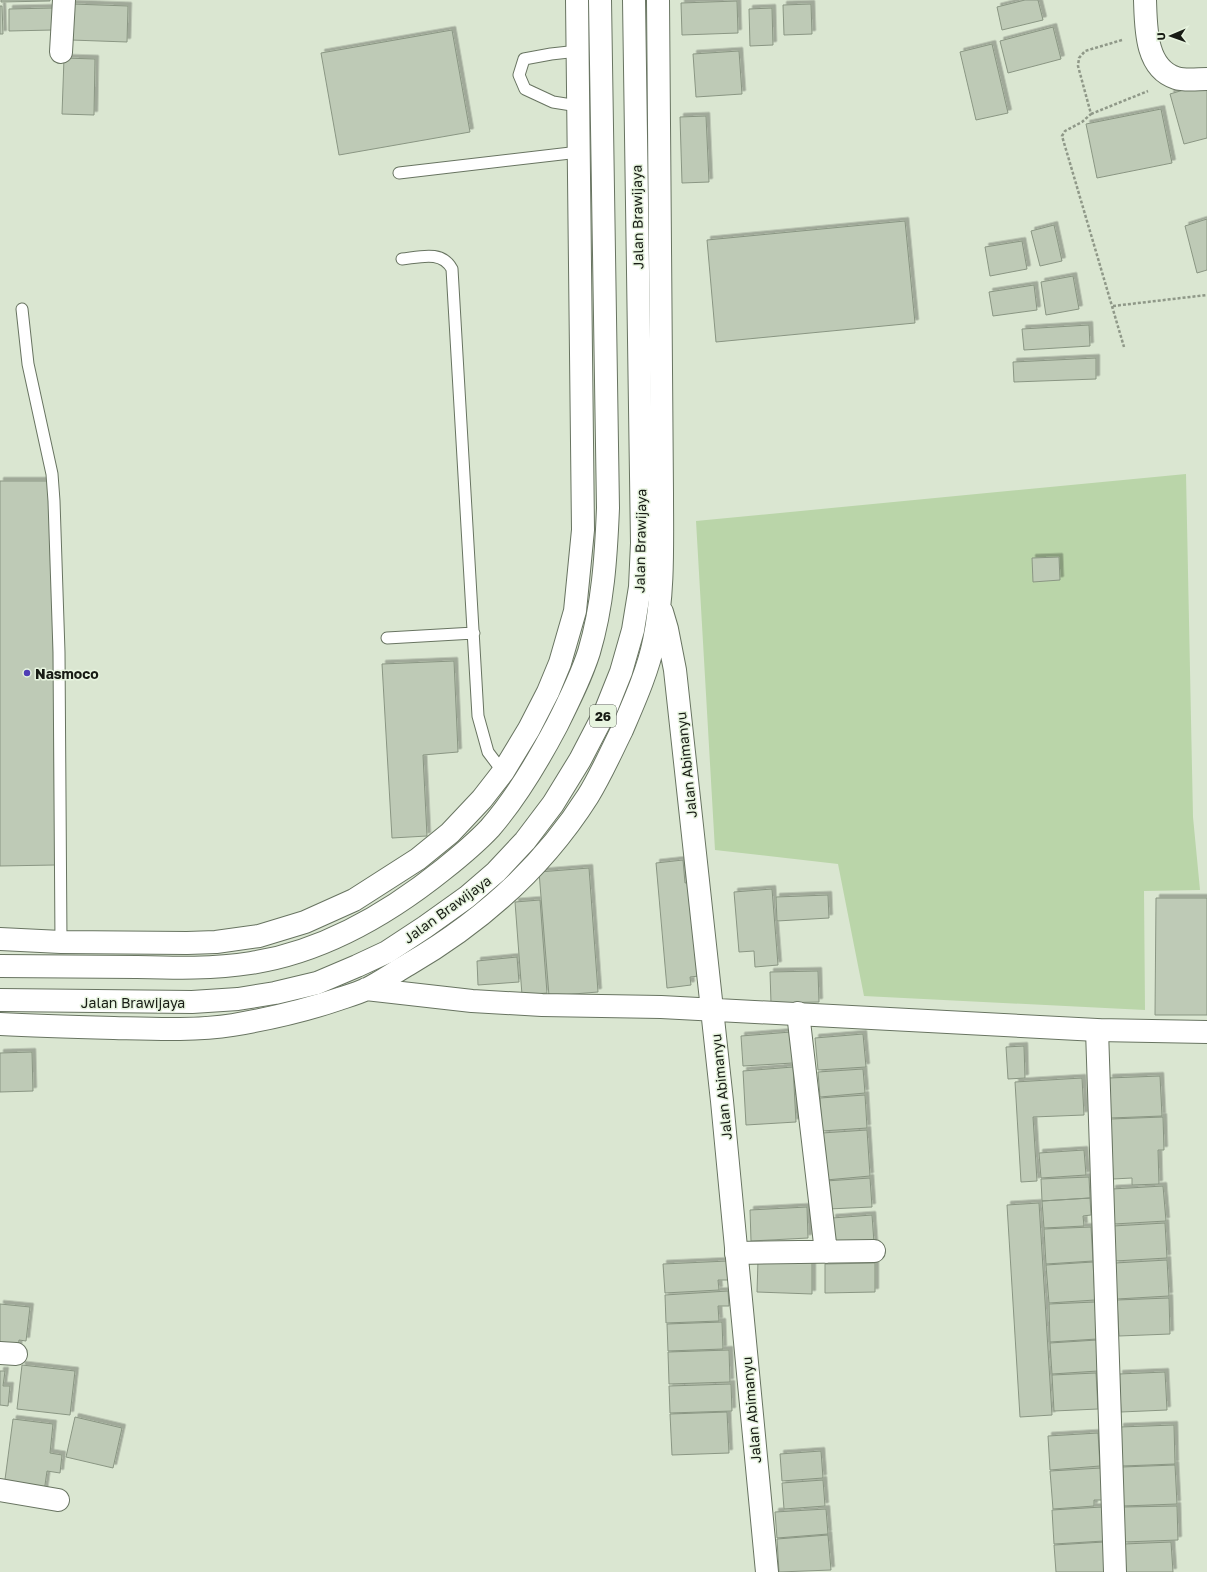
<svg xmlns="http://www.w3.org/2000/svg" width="1207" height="1572" viewBox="0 0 1207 1572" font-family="'Golos Text',sans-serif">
  <defs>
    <filter id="shadow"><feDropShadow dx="3.5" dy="-3.5" stdDeviation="0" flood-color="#0004"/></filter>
  </defs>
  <rect width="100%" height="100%" fill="#dae6d1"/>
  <!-- green -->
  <path fill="#bad5a9" d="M1186 474 1193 817 1200 890 1144 891 1145 1010 864 996 838 864 715 850 696 521Z"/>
  <!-- building -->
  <path fill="#becab6" stroke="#8a9683" filter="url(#shadow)" d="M1 0H50V1L1 2Z
    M1025 0H1038L1043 20 1002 30 997 7Z
    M737 1 738 33 682 35 681 3Z
    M72 4 128 6 127 42 71 40Z
    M811 4 812 34 784 35 783 5Z
    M0 6H2L3 34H0Z
    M53 8V30L9 31V9Z
    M772 8 773 45 750 46 749 9Z
    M1053 27 1061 59 1008 73 1000 41Z
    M452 30 470 132 339 155 321 53Z
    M992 44 1008 113 976 120 960 52Z
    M739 51 742 94 696 97 693 54Z
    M64 58 95 59 94 115 62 114Z
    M1207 83V138L1184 144 1170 94Z
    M1161 109 1172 163 1097 178 1086 124Z
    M706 116 709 182 682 183 680 117Z
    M1207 219V270L1197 273 1185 226Z
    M905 221 915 323 716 342 707 240Z
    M1054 225 1062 261 1040 266 1031 231Z
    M1022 241 1027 269 990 276 985 247Z
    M1073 276 1079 309 1046 315 1041 282Z
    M1034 285 1037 310 993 316 989 292Z
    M1089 325 1090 346 1024 350 1022 329Z
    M1096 358V379L1014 382 1013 362Z
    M0 481H52L55 865 0 866Z
    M1059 557 1060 580 1033 582 1032 558Z
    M454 661 458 752 423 755 427 836 392 838 382 664Z
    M683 860 685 883 691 882 699 976 690 977 691 985 667 988 656 863Z
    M589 868 598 992 549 996 539 872Z
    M772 889 778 965 755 967 754 951 739 952 734 892Z
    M828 895 829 918 777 921 776 897Z
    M1156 898H1207V1015H1155Z
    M540 900 547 993 522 995 515 902Z
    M517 957 519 982 478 985 477 961Z
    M818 971 819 1002 771 1003 770 972Z
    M791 1032 793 1063 743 1066 741 1036Z
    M863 1034 866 1067 818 1070 815 1038Z
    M1024 1046 1025 1078 1008 1079 1006 1047Z
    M32 1052 33 1091 0 1092V1053Z
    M793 1067 796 1122 746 1125 743 1071Z
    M863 1069 865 1093 820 1097 818 1072Z
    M1160 1076 1162 1116 1110 1118 1109 1078Z
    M1082 1078 1084 1115 1033 1117 1037 1181 1021 1182 1015 1082Z
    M865 1095 867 1128 822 1131 820 1098Z
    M1163 1117 1164 1150H1158L1159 1184 1132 1185V1178L1113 1179 1111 1119Z
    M867 1130 870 1176 826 1180 822 1133Z
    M1084 1150 1086 1175 1041 1178 1039 1153Z
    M1089 1177 1090 1198 1042 1201 1041 1179Z
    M870 1178 872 1207 828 1209 826 1181Z
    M1163 1186 1166 1221 1114 1224 1112 1189Z
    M1090 1198 1091 1215 1083 1216 1084 1226 1044 1228 1042 1201Z
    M1039 1203 1052 1415 1020 1417 1007 1205Z
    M807 1207 808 1238 751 1241 750 1210Z
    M872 1215 874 1243 834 1246 832 1218Z
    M1165 1223 1167 1258 1115 1261 1113 1226Z
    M1091 1227 1093 1261 1046 1264 1044 1229Z
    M758 1260 812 1261V1294L757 1292Z
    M1167 1260 1169 1296 1117 1299 1115 1263Z
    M728 1261 729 1280H718L719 1290 665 1293 663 1264Z
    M1093 1262 1095 1300 1049 1303 1046 1265Z
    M875 1263V1292L825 1293V1264Z
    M728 1291 729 1306H718L719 1321 666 1323 665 1295Z
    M1169 1298 1170 1334 1119 1336 1117 1300Z
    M1095 1302 1097 1339 1050 1342 1049 1304Z
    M0 1304 30 1307 26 1341 19 1340 18 1348 0 1345Z
    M722 1322 723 1349 668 1351 667 1324Z
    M1097 1340 1098 1371 1052 1374 1050 1343Z
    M729 1350 730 1382 669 1384 668 1352Z
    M22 1365 75 1371 70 1415 17 1409Z
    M0 1371H5L3 1386H10L8 1406 0 1405Z
    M1165 1372 1167 1410 1121 1412 1119 1374Z
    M1096 1373 1098 1409 1054 1411 1052 1375Z
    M731 1384 732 1411 670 1413 669 1386Z
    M727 1412 729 1453 672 1455 670 1414Z
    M75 1417 122 1428 113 1468 66 1457Z
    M13 1419 53 1424 50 1453 62 1455 60 1473 47 1471 44 1492 4 1487Z
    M1174 1425 1175 1464 1122 1466 1120 1427Z
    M1098 1433 1100 1466 1050 1470 1048 1436Z
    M821 1451 823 1478 782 1481 780 1454Z
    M1175 1465 1177 1504 1123 1506 1122 1467Z
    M1101 1468 1103 1500H1094V1506L1053 1509 1050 1471Z
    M823 1480 825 1506 784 1509 782 1483Z
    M1177 1506 1178 1540 1124 1542 1123 1507Z
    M1102 1507 1104 1541 1054 1544 1052 1510Z
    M826 1509 828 1534 777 1538 775 1512Z
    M828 1535 831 1570 779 1572 777 1539Z
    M1104 1542 1106 1572H1056L1054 1545Z
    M1171 1542 1173 1572H1126L1124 1544Z"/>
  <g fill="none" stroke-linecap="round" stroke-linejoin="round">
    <defs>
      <path id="lane" d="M578 51 551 54 524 59 519 75 525 89 553 102 578 106
        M399 173 579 152
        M402 259C420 257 442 250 452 269L478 716 488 752 503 772
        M22 309 28 364 52 474 54 501 59 652 61 942
        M387 638 474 633"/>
      <path id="street" d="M1145 0C1146 27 1145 68 1176 78 1185 81 1198 79 1207 79
        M61 52 64 0
        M798 1013 826 1252
        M1097 1030 1115 1572
        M736 1253 874 1251
        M0 1353 16 1354
        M0 1490 58 1500"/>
      <path id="secondary" d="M662 612 667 629 675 670 722 1101 767 1572
        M0 939 61 942 187 943 216 942 259 936 305 922 354 900 418 859 450 833 482 799 503 772 529 729 548 692 560 663 575 611 583 530 577 0
        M366 989 472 1001 542 1005 661 1007 1097 1030 1207 1032
        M0 1024C38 1026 76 1027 114 1028 153 1029 194 1031 233 1025 268 1019 304 1011 339 999 348 996 358 993 367 989 381 982 395 972 409 964 481 922 543 867 588 796 601 775 611 752 622 730 634 702 648 671 654 641 664 593 662 543 662 493L658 0"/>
      <path id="highway" d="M0 966C46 966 91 967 137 967 175 968 214 969 251 963 323 952 388 914 444 869 459 857 476 843 490 828 517 797 538 761 557 725 569 701 581 677 589 652 603 605 606 557 608 508L600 0
        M0 1000 192 1002 238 999 275 993 317 983 357 966 387 952 425 927 467 897 496 872 525 841 553 804 580 760 605 712 621 672 633 630 640 587 642 543 634 0"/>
    </defs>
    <!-- lane casing -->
    <use href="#lane" stroke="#687461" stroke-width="13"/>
    <!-- street casing -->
    <use href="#street" stroke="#687461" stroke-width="24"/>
    <!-- secondary casing -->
    <use href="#secondary" stroke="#687461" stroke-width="24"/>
    <!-- highway casing -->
    <use href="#highway" stroke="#687461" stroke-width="24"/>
    <!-- path -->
    <path stroke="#8f9888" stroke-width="2.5" stroke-dasharray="3 2" stroke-linecap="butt" d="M1122 40 1085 51 1079 58 1078 66 1091 114 1082 122 1065 131 1062 136 1124 347
      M1091 114 1148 91
      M1113 306 1207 295"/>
    <!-- lane -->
    <use href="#lane" stroke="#fff" stroke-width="11"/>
    <!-- street -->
    <use href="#street" stroke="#fff" stroke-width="22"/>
    <!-- secondary -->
    <use href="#secondary" stroke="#fff" stroke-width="22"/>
    <!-- highway -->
    <use href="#highway" stroke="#fff" stroke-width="22"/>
  </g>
  <!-- markers -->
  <circle fill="#4f3eb5" stroke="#e7f4df" stroke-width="1.5" cx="27" cy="673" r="4"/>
  <g text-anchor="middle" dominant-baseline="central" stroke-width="3" stroke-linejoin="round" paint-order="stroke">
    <!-- shield labels -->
    <rect fill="#e7f4df" stroke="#565d52" stroke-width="1" x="590" y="705" width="26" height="22" rx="3"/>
    <g font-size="13" font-weight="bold" fill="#181c15">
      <text x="603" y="716">26</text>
    </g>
    <!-- street labels -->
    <g font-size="14" fill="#181c15" stroke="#e7f4df">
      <text transform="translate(637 217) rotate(-91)">Jalan Brawijaya</text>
      <text transform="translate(640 541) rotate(-89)">Jalan Brawijaya</text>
      <text transform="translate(686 765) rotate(-96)">Jalan Abimanyu</text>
      <text transform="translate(447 909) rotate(-36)">Jalan Brawijaya</text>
      <text x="133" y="1002">Jalan Brawijaya</text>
      <text transform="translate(721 1087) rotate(-96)">Jalan Abimanyu</text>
      <text transform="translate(751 1410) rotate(-95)">Jalan Abimanyu</text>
    </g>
    <!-- poi labels -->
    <g font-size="14" font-weight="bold" fill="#181c15" stroke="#e7f4df" text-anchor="start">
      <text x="35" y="673">Nasmoco</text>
    </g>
  </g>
  <!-- north arrow -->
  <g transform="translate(1171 36) rotate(268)" stroke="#e7f4df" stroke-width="3" paint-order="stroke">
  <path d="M0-3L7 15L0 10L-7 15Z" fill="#181c15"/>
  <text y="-6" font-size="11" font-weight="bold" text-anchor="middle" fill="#181c15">U</text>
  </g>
</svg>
